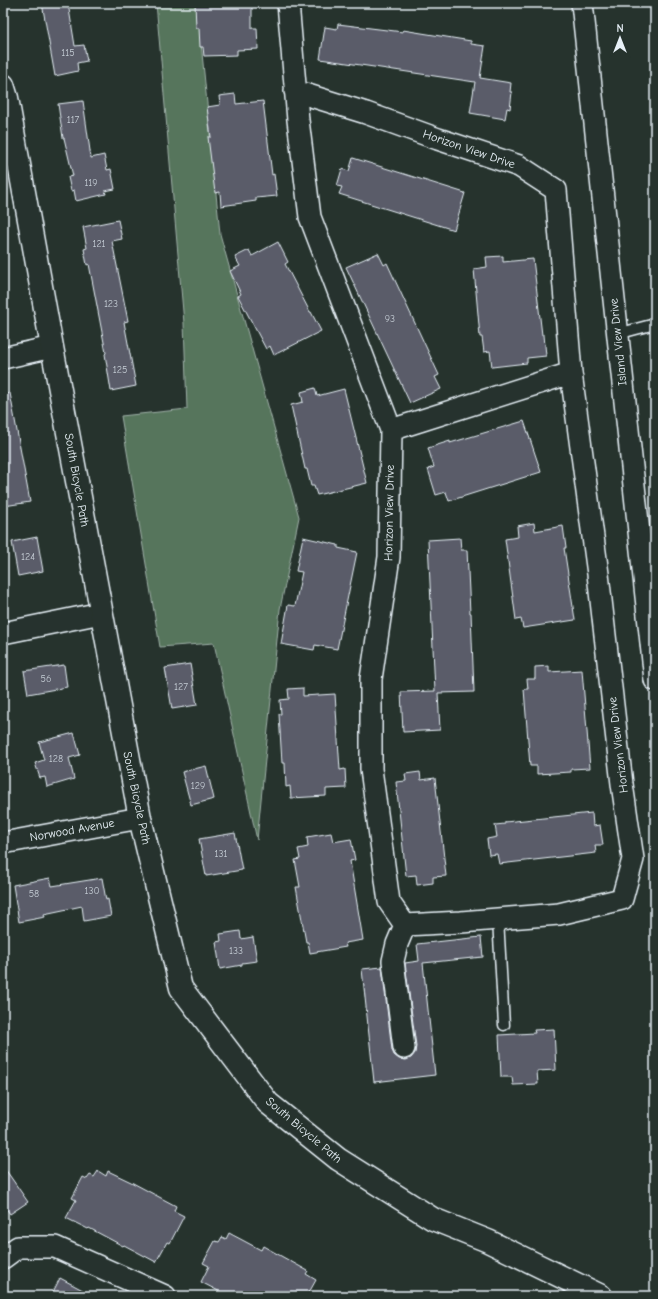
<svg xmlns="http://www.w3.org/2000/svg" width="658" height="1299" viewBox="0 0 658 1299" font-family="'Comic Neue',sans-serif">
  <rect width="100%" height="100%" fill="#26332d"/>
  <filter id="ink" filterUnits="userSpaceOnUse"><feTurbulence type="fractalNoise" baseFrequency=".025" numOctaves="2"/><feDisplacementMap in="SourceGraphic" scale="8" xChannelSelector="R" yChannelSelector="G"/><feConvolveMatrix kernelMatrix="1 2 1 2 8 2 1 2 1" color-interpolation-filters="sRGB"/></filter>
  <g filter="url(#ink)">
    <!-- green -->
    <path fill="#57745b" stroke="#a0b2aa" d="M156 3H197L220 234 299 517 280 609 257 840 214 643 160 647 121 416 187 409 184 323Z"/>
    <!-- building -->
    <path fill="#5a5c69" stroke="#e8f1f8" d="M42 3H68L75 46 84 45 87 61 77 63 78 71 55 76Z
      M195 3H252V28H257L258 49 237 50V55L204 56 203 47H200L199 28H196Z
      M338 24 403 32V30L471 41V44L485 46 480 78 511 83 510 92H512L510 109 507 108 505 119 470 113 475 82 320 59 325 27 337 29Z
      M235 94 236 104 263 101 272 175 274 174 277 196 256 198V201L221 206 220 192 215 193 208 137H211L207 107 220 105 219 96Z
      M83 101 91 158 104 155 107 170 111 169 115 189 105 191 106 194 76 201 74 190 71 191 68 177 73 176 64 138H63L58 104Z
      M353 158 465 193 454 230 339 194 342 187 337 186 342 169 349 171Z
      M118 220 122 239 112 241 128 321 124 322 136 386 111 391 105 354 106 353 89 264 87 265 84 249 87 248 83 227Z
      M278 242 288 262 285 264 310 312H311L321 331 274 355 270 346 266 349 238 296 241 294 230 271 240 266 235 257 249 250 252 256Z
      M378 253 384 265 387 263 439 375 435 377 441 389 410 403 346 267Z
      M503 256V262L533 259 542 335H544L546 356 527 358V363L492 367 490 351 484 352 482 337H480L474 269 487 267 486 257Z
      M315 388 317 396 344 389 367 483 317 495 314 486H311L307 469H305L291 405 303 402 301 392Z
      M10 393 30 502 4 506 3 498V394Z
      M524 421 541 472 449 501 446 492 436 495 428 469 434 467 428 448 450 441V443Z
      M534 523 535 531 563 526 566 548H564L575 620 523 628 521 619 516 620 505 539 518 537 517 526Z
      M37 537 43 571 18 576 12 542Z
      M303 537 338 545V548L357 552 337 649 315 645 314 650 281 644 288 605 295 606 302 572 296 571Z
      M460 538 461 550H467L470 613H471L474 692 438 693 440 730 403 732 401 692 435 691 428 540Z
      M190 664 197 705 172 709 165 668Z
      M64 665 67 687 28 694 24 671Z
      M549 666V672L582 670 590 768 571 769V772L537 774V766H530L524 689H528L527 679H535V667Z
      M303 688V696L335 694 340 770 345 769 346 788 326 789V796L291 798 290 786 286 787 285 763H282L279 714H281L280 700 289 699 288 689Z
      M74 733 80 755 69 758 74 779 47 787 45 777 40 778 35 763 44 760 39 742Z
      M206 766 214 799 191 805 182 772Z
      M420 772 421 780 435 778 446 876 433 877V883L417 885 416 875 406 876 396 782 406 781 405 774Z
      M592 813 593 826 600 825 603 845H595L596 853 499 864 497 854 489 855 487 839 497 837 495 825 505 824V822Z
      M235 833 242 870 206 876 199 839Z
      M331 833 333 842 351 839 355 860 350 861 363 940 345 943 346 947 310 953 308 942H306L296 887H300L295 860 300 859 298 849 308 847 307 837Z
      M50 878 52 886 102 878 106 900 108 899 111 916 84 921 82 906 44 914 45 917 19 922 13 885Z
      M240 931 241 939 253 937 257 961 242 963V965L220 969 216 942 221 941 220 934Z
      M481 937 483 957 423 963 435 1075 374 1082 362 969 382 967 392 1050 394 1055 399 1059 406 1060 411 1058 415 1053 416 1046 405 963 419 961 417 944Z
      M554 1029 556 1070 537 1071 538 1084 513 1085 512 1077H501L499 1035 535 1033 534 1030Z
      M3 1166 28 1202 10 1214 3 1204Z
      M98 1171 106 1176 108 1171 131 1182 176 1206 174 1211 184 1216 170 1243 167 1242 156 1262 124 1245 123 1246 89 1228 88 1229 66 1218 76 1200 72 1198 83 1177 87 1179 90 1175 94 1177Z
      M229 1233 261 1250 263 1246 308 1271 306 1274 316 1280 307 1296H228L201 1282 209 1266 203 1263 215 1241 219 1242 222 1237 226 1239Z
      M60 1278 94 1296H51Z"/>
    <g fill="none" stroke-linecap="round" stroke-linejoin="round">
      <defs>
        <path id="service" d="M617 334 655 324
          M498 919 504 1025"/>
        <path id="minor" d="M288 3 298 120 310 217 391 430 389 557 371 679V769L389 902 405 925 461 922 559 914 622 899 633 859 622 784 598 574 571 373 556 190 519 166 438 139 366 113 295 91
          M582 3 655 680
          M3 358 52 347
          M391 430 571 373
          M3 633 101 613
          M3 843 140 818
          M404 1048 393 961 397 944 405 925
          M3 1258 18 1247H55L165 1296"/>
        <path id="tertiary" d="M3 85 7 98 52 347 140 818 181 988 268 1103 338 1159 433 1219 488 1241 601 1296"/>
      </defs>
      <!-- service casing -->
      <use href="#service" stroke="#e8f1f8" stroke-width="13"/>
      <!-- minor casing -->
      <use href="#minor" stroke="#e8f1f8" stroke-width="24"/>
      <!-- tertiary casing -->
      <use href="#tertiary" stroke="#e8f1f8" stroke-width="25"/>
      <!-- service -->
      <use href="#service" stroke="#26332d" stroke-width="10"/>
      <!-- minor -->
      <use href="#minor" stroke="#26332d" stroke-width="21"/>
      <!-- tertiary -->
      <use href="#tertiary" stroke="#26332d" stroke-width="22"/>
    </g>
  </g>
  <g text-anchor="middle" dominant-baseline="central" stroke-width="4" stroke-linejoin="round" paint-order="stroke">
    <!-- number labels -->
    <g font-size="10" fill="#c4ccd4">
      <text x="68" y="53">115</text>
      <text x="73" y="120">117</text>
      <text x="91" y="183">119</text>
      <text x="99" y="244">121</text>
      <text x="111" y="304">123</text>
      <text x="390" y="319">93</text>
      <text x="120" y="370">125</text>
      <text x="28" y="557">124</text>
      <text x="46" y="679">56</text>
      <text x="181" y="687">127</text>
      <text x="56" y="759">128</text>
      <text x="198" y="786">129</text>
      <text x="221" y="854">131</text>
      <text x="92" y="891">130</text>
      <text x="34" y="894">58</text>
      <text x="236" y="951">133</text>
    </g>
    <!-- street labels -->
    <g font-size="12" fill="#e8f1f8" stroke="#26332d">
      <text transform="translate(469 149) rotate(19)">Horizon View Drive</text>
      <text transform="translate(618 342) rotate(-96)">Island View Drive</text>
      <text transform="translate(77 480) rotate(80)">South Bicycle Path</text>
      <text transform="translate(389 513) rotate(-89)">Horizon View Drive</text>
      <text transform="translate(618 745) rotate(-97)">Horizon View Drive</text>
      <text transform="translate(137 798) rotate(78)">South Bicycle Path</text>
      <text transform="translate(72 830) rotate(-10)">Norwood Avenue</text>
      <text transform="translate(304 1130) rotate(40)">South Bicycle Path</text>
    </g>
  </g>
  <!-- margin -->
  <rect width="658" height="1299" fill="none" stroke="#26332d" stroke-width="16"/>
  <rect x="8" y="8" width="642" height="1283" fill="none" stroke="#e8f1f8" stroke-width="1.5" filter="url(#ink)"/>
  <!-- north arrow -->
  <g transform="translate(620 38)" stroke="#26332d" stroke-width="3" paint-order="stroke">
  <path d="M0-3L7 15L0 10L-7 15Z" fill="#e8f1f8"/>
  <text y="-6" font-size="11" font-weight="bold" text-anchor="middle" fill="#e8f1f8">N</text>
  </g>
</svg>
